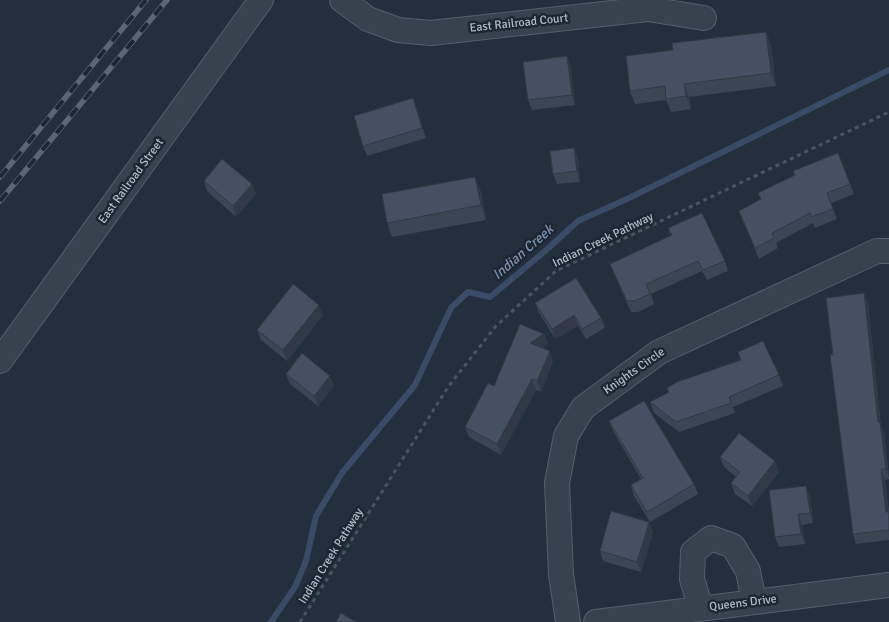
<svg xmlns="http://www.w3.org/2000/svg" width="889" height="622" viewBox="0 0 889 622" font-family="Signika,sans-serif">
  <rect width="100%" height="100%" fill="#242f3e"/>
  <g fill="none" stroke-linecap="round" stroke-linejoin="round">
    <!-- stream -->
    <path stroke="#394c67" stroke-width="6" d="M271 622 295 587 306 561 316 516 342 473 415 385 451 308 468 292 490 297 544 252 578 221 627 199 889 70"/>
    <defs>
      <path id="minor" d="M342 0 368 19 398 30 431 33 648 9 704 18
        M0 361 261 0
        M701 609 692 579 693 552 711 538 733 546 748 571 754 602
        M568 622 561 574 557 483 566 436 583 408 659 352 877 251H889
        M596 622 889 585"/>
    </defs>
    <!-- minor casing -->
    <use href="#minor" stroke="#565f6c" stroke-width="26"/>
    <!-- path -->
    <path stroke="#44595c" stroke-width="3" stroke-dasharray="4 4" stroke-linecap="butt" d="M300 622 448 387 496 326 556 271 889 112"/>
    <!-- minor -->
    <use href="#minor" stroke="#38414e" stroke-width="24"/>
    <defs>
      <path id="rail" d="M0 177 146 0
        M0 201 167 0"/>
    </defs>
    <!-- rail casing -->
    <use href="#rail" stroke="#5a6575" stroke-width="5.5"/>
    <!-- rail -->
    <use href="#rail" stroke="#1d2633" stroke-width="4" stroke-dasharray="11" stroke-linecap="butt"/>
  </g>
  <!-- wall -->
  <path fill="#3b4654" d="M766 32 771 45 776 86 689 97 691 109 671 112 666 100 635 104 630 91 673 50Z
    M571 67 575 105 532 110 528 100Z
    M413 98 426 138 367 156 363 146Z
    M574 148 578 158 580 182 557 184 553 174Z
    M838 153 854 194 831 203 837 219 815 228 813 223 776 243 778 248 759 259 739 211 761 200 795 175Z
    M204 181 252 184 256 194 236 217 207 191Z
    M481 191 486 220 392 237 387 223Z
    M668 228 725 261 728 271 707 280 702 271 651 294 654 304 638 312H631L614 274 610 264 671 236Z
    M864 293 868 304 881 427 884 432 889 477V479L885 480 889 512V540L856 544 853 534 833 355Z
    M535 303 601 318 605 328 586 339 578 326 555 339 539 313Z
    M323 315 287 361 261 340 257 330Z
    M544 334 548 344 542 348 553 362 541 392 536 390 501 455 469 437 465 427Z
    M738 352 779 375 783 386 733 407 735 413 679 432 654 413 650 402 669 392 667 388 740 360Z
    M286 374 334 386 318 406 290 384Z
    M609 421 694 484 698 494 650 522 634 496 631 485 641 479 613 431Z
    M720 457 775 461 779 472 752 506 735 494 731 483 736 477 724 467Z
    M810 496 813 523 802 525 805 544 779 547 775 537Z
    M649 522 653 532 641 572 603 561 600 551Z"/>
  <!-- shaded-wall -->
  <path fill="#303945" d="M766 32 771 45 776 86 771 73Z
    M567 56 571 67 575 105 572 95Z
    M684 84 689 97 691 109 686 96Z
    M574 148 578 158 580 182 577 171Z
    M475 177 481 191 486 220 481 205Z
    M252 184 256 194 236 217 233 206Z
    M864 293 868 304 881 427 884 432 889 478 886 469 878 422Z
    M319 305 323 315 287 361 283 350Z
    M574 315 578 326 555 339 552 329Z
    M544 334 548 344 534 353 530 343Z
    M550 351 553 362 541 392 537 381Z
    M330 376 334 386 318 406 314 396Z
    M532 379 536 390 501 455 497 444Z
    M775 461 779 472 752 506 748 496Z
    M881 469 885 480 889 515 886 512Z
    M806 486 810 496 813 523 810 513Z
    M798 514 802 525 805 544 801 534Z
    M649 522 653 532 641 572 637 562Z"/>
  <!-- building -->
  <path fill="#455162" stroke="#303945" d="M766 32 771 73 684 84 686 96 666 99 665 86 630 91 626 56 673 50 672 43Z
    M567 56 572 95 528 100 523 62Z
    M413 98 422 128 363 146 354 116Z
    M574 148 577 171 553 174 550 151Z
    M838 153 850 184 827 193 833 209 811 217 810 213 772 233 774 238 755 248 739 211 761 199 758 193 795 175 793 171Z
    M222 159 252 184 233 206 204 181Z
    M475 177 481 205 387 223 382 194Z
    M702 213 725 261 703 270 698 261 646 284 650 294 634 301H627L610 264 672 235 668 228Z
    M576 278 601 318 582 329 574 315 552 329 535 303Z
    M293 284 319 305 283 350 257 330Z
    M864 293 878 422H880L886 469H881L886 512H889V530L853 534 830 355H833L826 298Z
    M520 324 544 334 530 343 550 351 537 381 532 379 497 444 465 427 488 383 494 386Z
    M763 341 779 375 729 397 731 403 676 422 650 402 669 392 667 388 677 382 741 360 738 352Z
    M302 353 330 376 314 396 286 374Z
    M644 401 694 484 647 512 631 485 643 478 609 421Z
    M739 433 775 461 748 496 731 483 740 472 720 457Z
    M806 486 810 513 798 514 801 534 775 537 769 490Z
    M611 511 649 522 637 562 600 551Z
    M341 613 356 622H336Z"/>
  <g text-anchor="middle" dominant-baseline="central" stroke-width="5" stroke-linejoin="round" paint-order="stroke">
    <!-- street labels -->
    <g font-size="12" fill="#b4bcc9" stroke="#1d2633">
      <text transform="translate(519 23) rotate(-6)">East Railroad Court</text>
      <text transform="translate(131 181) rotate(-54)">East Railroad Street</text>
      <text transform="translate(603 240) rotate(-26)">Indian Creek Pathway</text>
      <text transform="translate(634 371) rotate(-35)">Knights Circle</text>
      <text transform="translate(331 556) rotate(-58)">Indian Creek Pathway</text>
      <text transform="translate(743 603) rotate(-7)">Queens Drive</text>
    </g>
    <!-- water labels -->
    <g font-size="14" font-style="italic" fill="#7c92b1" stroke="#1d2633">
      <text transform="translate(523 252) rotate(-41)">Indian Creek</text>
    </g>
  </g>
</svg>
